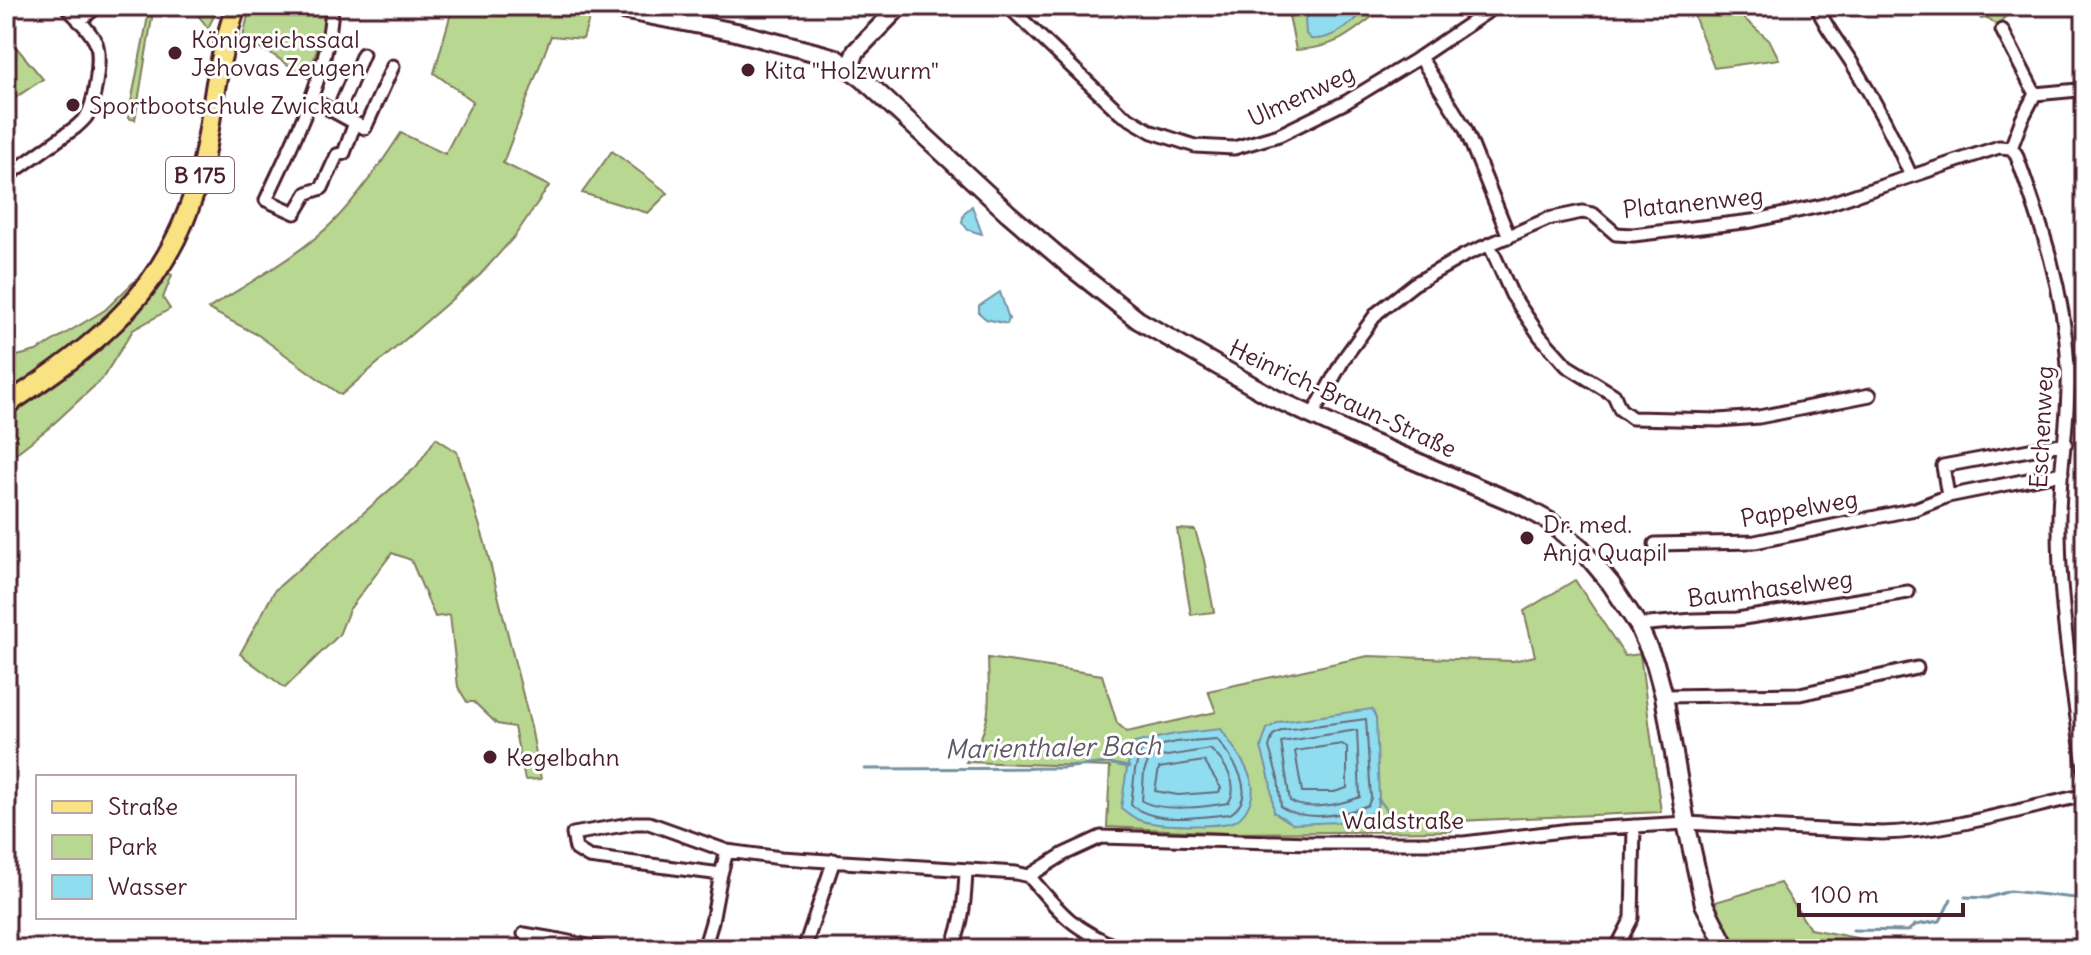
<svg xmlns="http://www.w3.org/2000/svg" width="2091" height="955" viewBox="0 0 2091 955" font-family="Delius,sans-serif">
  <rect width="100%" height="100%" fill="#fff"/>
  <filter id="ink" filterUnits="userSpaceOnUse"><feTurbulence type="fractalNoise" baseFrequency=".0125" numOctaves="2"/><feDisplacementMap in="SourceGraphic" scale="16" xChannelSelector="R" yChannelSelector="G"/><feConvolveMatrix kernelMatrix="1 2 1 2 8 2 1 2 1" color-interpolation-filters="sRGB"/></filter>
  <g filter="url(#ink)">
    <!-- green -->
    <path fill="#b8d790" stroke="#817b5e" stroke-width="2" d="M150 6H154L135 120 128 118Z
      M191 6H202L206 10 208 6H219L208 28Z
      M250 6H326L324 27 308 78 270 53 242 42Z
      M453 6H554L591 13 583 39 551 36 503 163 549 186 514 237 480 275 341 395 258 335 208 309C247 284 303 253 334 221 360 194 381 164 401 133L445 154 473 101 434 73Z
      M1287 6H1386C1353 31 1340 48 1296 50Z
      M1974 6H2002L2006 16 1997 25 1988 18 1981 19Z
      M1731 7 1770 41 1779 59 1714 68 1692 10Z
      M6 35 43 79 6 104Z
      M612 151 668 193 648 213 582 193Z
      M151 265 172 275 163 298 170 309 133 330 102 379 50 427 6 461V359L36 351 105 310Z
      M436 438 457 452 485 543 531 727 541 779 525 780 514 727 497 724 474 702H467L458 687 450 615 435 617 411 560 392 553 349 610 339 635 285 688 240 654 275 590 416 467Z
      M1177 529 1195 530 1204 560 1214 612 1191 615Z
      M1575 580 1625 656 1640 654 1661 812 1458 821 1451 831 1230 833 1107 827 1110 767 966 762C994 727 989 700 988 658L1102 675 1117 723 1127 732 1216 712 1208 691 1368 656 1513 661 1535 656 1524 611Z
      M1780 883 1810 929 1883 943 1884 949H1736L1712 903Z"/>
    <!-- water -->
    <path fill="#90ddf0" stroke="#7491a1" stroke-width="2" d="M1320 6H1366C1357 23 1330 41 1311 39L1306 34 1305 19Z
      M972 206 982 234 968 230 962 222 964 213Z
      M1000 292 1009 319 1007 324 986 319 979 313V306Z
      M1372 709 1376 718 1379 800 1376 809 1370 814 1338 822 1293 824 1274 812 1270 780 1261 747 1267 729 1279 722Z
      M1221 729C1232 746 1247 764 1252 783 1255 796 1247 815 1235 821 1219 828 1159 826 1142 821 1134 819 1128 813 1121 808L1127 768 1134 743 1175 734Z"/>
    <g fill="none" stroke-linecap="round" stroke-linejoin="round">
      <!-- shore -->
      <path stroke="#666b7a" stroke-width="2" d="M1366 719 1371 798 1368 805C1342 816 1305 822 1281 807L1278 778 1269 747 1273 735 1283 730Z
        M1357 730 1360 797C1341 804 1308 812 1290 801L1281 742Z
        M1217 739C1233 759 1260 795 1230 814 1199 817 1156 825 1131 805L1135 770 1141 750 1176 742Z
        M1342 744 1347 747V788L1334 792H1302L1295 751Z
        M1210 749C1224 761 1241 786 1228 803 1206 807 1161 812 1142 801L1144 772 1149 759Z
        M1204 761 1221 788 1219 792 1178 795 1155 791 1159 768Z"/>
      <!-- stream -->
      <path stroke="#7491a1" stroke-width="3" d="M865 769 1063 768 1107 763 1129 767
        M1378 799 1398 824
        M1965 897 1987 898 2010 891 2085 899
        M1853 930 1908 931 1915 925 1940 921 1951 899"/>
      <defs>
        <path id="street" d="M332 6C329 74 294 139 266 200L295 213 307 193 322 188 337 155 344 153 355 123 365 128 393 66
          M1008 6 1120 113 1152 132 1195 146 1234 148 1279 135 1346 102 1420 57 1496 6
          M1817 6C1825 28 1841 45 1853 65 1875 101 1894 137 1911 176
          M79 21 98 6
          M2002 30 2035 94
          M1420 57 1465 128 1509 237
          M2085 92 2078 90 2035 94 2022 119 2011 148 2016 154C2042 226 2064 289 2068 366 2070 409 2062 452 2060 494 2058 518 2059 543 2060 567 2064 637 2075 704 2085 773
          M311 99 355 123
          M338 112 363 54
          M6 177 76 127C77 126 85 119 86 117 94 105 103 54 95 41 89 28 75 17 66 6
          M1490 246 1512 295 1540 336 1567 366 1614 395 1620 409 1632 418 1719 420 1759 417 1870 395
          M1313 414 1345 357 1377 313 1414 284 1465 255 1548 219 1582 212 1593 214 1616 234 1633 235 1752 221 1825 205 1999 147 2011 148
          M1948 496 1943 466 2066 443
          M1655 544 1755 542 1915 509 1948 496 2062 473
          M1638 625 1693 620 1737 619 1908 592
          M1664 696 1800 694 1917 668
          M727 851 721 874 589 857 576 849 573 834 635 823H649L727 851 781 858 1016 873 1029 876 1064 854 1101 837 1310 843H1464L1570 830 1686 823 1882 833C1951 831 2017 810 2085 795
          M1029 876C1062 915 1072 928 1121 949
          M524 934 559 940
          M555 949 559 940 603 949
          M704 949 712 922 721 874
          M804 949 834 860
          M952 949C963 923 965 898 966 870
          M1616 949 1632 918 1634 826"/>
        <path id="secondary" d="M601 6 736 32 825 55 835 58 863 79 1008 213 1071 267 1138 320 1274 398 1365 440 1522 506 1549 521 1581 548 1611 584 1638 625 1655 663 1664 696 1686 823 1704 904 1727 949
          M849 69 856 51 900 6"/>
        <path id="primary" d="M6 405C101 342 170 289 200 173 208 143 211 113 216 83 221 56 228 31 236 6"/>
      </defs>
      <!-- street casing -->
      <use href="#street" stroke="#4a1f2b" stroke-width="17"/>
      <!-- secondary casing -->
      <use href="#secondary" stroke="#4a1f2b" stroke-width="22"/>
      <!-- primary casing -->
      <use href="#primary" stroke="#4a1f2b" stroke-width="24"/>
      <!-- street -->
      <use href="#street" stroke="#fff" stroke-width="11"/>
      <!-- secondary -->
      <use href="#secondary" stroke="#fff" stroke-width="16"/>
      <!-- primary -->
      <use href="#primary" stroke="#f8e281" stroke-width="18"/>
    </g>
  </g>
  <!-- markers -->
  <g fill="#4a1f2b" stroke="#fff" stroke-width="3">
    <circle cx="175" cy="53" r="8"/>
    <circle cx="748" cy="70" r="8"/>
    <circle cx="73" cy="105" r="8"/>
    <circle cx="1527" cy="538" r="8"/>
    <circle cx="490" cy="757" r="8"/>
  </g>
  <g text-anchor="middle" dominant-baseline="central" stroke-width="6" stroke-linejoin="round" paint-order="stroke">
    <!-- shield labels -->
    <rect fill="#fff" stroke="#80626b" stroke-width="2" x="166" y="157" width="68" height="36" rx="6"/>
    <g font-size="22" font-weight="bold" fill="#4a1f2b">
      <text x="200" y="175">B 175</text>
    </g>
    <!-- poi labels -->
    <g font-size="24" fill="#4a1f2b" stroke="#fff" text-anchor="start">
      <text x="191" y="39">Königreichssaal<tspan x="191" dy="28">Jehovas Zeugen</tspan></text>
      <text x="764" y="70">Kita "Holzwurm"</text>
      <text x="89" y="105">Sportbootschule Zwickau</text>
      <text x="1543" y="524">Dr. med.<tspan x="1543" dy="28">Anja Quapil</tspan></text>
      <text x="506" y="757">Kegelbahn</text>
    </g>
    <!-- street labels -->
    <g font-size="24" fill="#4a1f2b" stroke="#fff">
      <text transform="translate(1301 95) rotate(-25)">Ulmenweg</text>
      <text transform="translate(1693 202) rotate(-6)">Platanenweg</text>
      <text transform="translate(1343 398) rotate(25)">Heinrich-Braun-Straße</text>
      <text transform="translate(2041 427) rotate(-87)">Eschenweg</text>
      <text transform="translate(1799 508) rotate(-10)">Pappelweg</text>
      <text transform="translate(1770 588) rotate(-7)">Baumhaselweg</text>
      <text x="1403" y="820">Waldstraße</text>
    </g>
    <!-- water labels -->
    <g font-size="26" font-style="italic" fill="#5f5866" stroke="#fff">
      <text transform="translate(1053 747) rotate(-1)">Marienthaler Bach</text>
    </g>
  </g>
  <!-- margin -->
  <rect width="2091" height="955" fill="none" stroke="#fff" stroke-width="32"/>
  <rect x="16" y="16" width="2059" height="923" fill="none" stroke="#4a1f2b" stroke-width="3" filter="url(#ink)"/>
  <!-- legend -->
  <rect x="36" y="775" width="260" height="144" fill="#ffffff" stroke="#b7a5aa" stroke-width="2"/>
  <rect x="52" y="801" width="40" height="12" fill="#f8e281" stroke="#b7a5aa" stroke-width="2"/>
  <text x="108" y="815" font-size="24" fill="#4a1f2b">Straße</text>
  <rect x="52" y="835" width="40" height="24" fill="#b8d790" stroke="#b7a5aa" stroke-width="2"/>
  <text x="108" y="855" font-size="24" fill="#4a1f2b">Park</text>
  <rect x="52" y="875" width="40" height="24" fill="#90ddf0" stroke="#b7a5aa" stroke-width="2"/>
  <text x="108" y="895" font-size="24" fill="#4a1f2b">Wasser</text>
  <!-- scale -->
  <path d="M1799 903v12h164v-12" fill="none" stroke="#4a1f2b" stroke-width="4"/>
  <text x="1811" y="903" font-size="24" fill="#4a1f2b" stroke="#ffffff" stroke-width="6" paint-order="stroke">100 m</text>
</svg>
